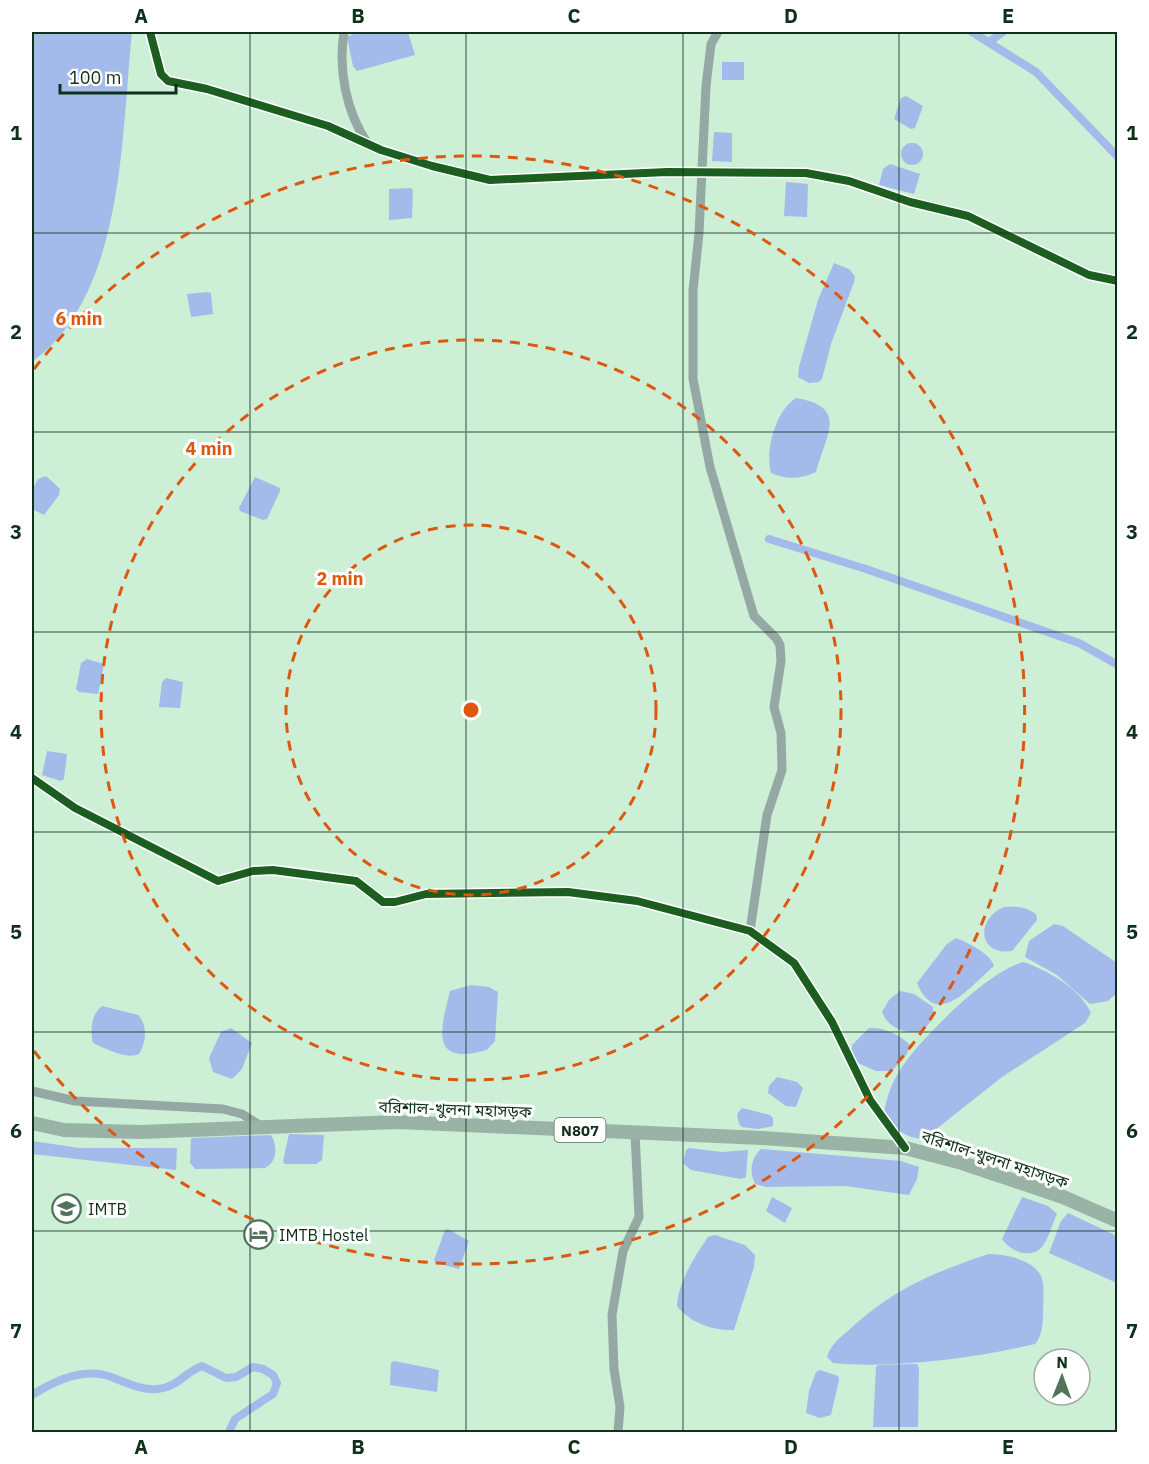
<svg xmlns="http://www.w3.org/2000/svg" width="1149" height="1464" viewBox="0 0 1149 1464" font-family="'IBM Plex Sans','Noto Sans Bengali',sans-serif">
  <rect width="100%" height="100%" fill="#ccefd6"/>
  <!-- water -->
  <path fill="#a3baea" d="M32 32H132C121 136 125 294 32 362Z
    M358 32H408L415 55 357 71 353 66 347 37Z
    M722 62H744V80H722Z
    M906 96 923 106 915 128 911 129 894 119 901 98Z
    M714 132 732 133V162L712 161Z
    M901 154a11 11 0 1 1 22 0a11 11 0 1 1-22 0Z
    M890 164 920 174 914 194 879 185 883 169Z
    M786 182 808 184 807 217 784 216Z
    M410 188 413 190 412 218 389 220V189Z
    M834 263 849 269 855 276 854 282 831 344 822 379 819 382 809 383 798 377 799 367 818 300Z
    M208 292 211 293 213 314 191 317 187 294Z
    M796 398C849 407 826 434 816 472 802 479 785 480 771 473 765 451 775 411 796 398Z
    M46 476 60 489 59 495 44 515 32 509V490L38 479Z
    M255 477 280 488V491L267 519 263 520 240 511 239 508Z
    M87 659 104 664 98 694 79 692 76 689 81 663Z
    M166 678 183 682 180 708 159 707 162 682Z
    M47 751 67 754 64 779 61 781 42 775Z
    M1004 907C1016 906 1026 907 1036 914L1037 920 1012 951C978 956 975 919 1004 907Z
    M1054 924 1063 926 1117 963V993L1108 1001 1090 1004 1057 975 1025 957 1029 941Z
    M956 938C968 943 990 953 994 966 972 984 937 1032 917 983L947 944Z
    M1024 962C1048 971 1080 988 1091 1013L1085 1023 1002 1077 925 1138C908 1141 894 1127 884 1116 885 1097 895 1075 907 1060 928 1032 990 970 1024 962Z
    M471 985 489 987 498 992 495 1041 487 1050C430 1066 440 1031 450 991Z
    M900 991 914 994 933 1007V1018L923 1031C906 1035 888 1028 882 1012L889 1000Z
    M102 1006 138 1015C148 1025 146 1043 139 1054 126 1060 105 1048 93 1043 90 1030 91 1015 102 1006Z
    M231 1028 252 1043 242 1069 232 1079 213 1072 209 1058 221 1032Z
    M869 1028C883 1027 901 1035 910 1045L907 1054 892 1071H876L851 1060 852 1045Z
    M777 1077 797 1082 803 1088 796 1107 786 1106 768 1093 769 1086Z
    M742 1108 770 1115 773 1118V1126L758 1129 742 1127 739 1124 737 1114Z
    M289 1134 324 1135 322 1160 316 1164H285L283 1161Z
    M271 1135C278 1146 277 1162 265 1168L195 1169 190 1163 191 1138Z
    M32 1141 80 1148H177L176 1170 32 1154Z
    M689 1148 722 1152 748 1150 746 1177 741 1179 691 1170 683 1163 686 1150Z
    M761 1149 901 1161 919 1167 917 1179 909 1195 845 1186 766 1187 755 1184C749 1171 751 1158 761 1149Z
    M772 1197 792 1208 785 1223 766 1211Z
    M1022 1197 1048 1206 1057 1214C1052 1224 1048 1242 1040 1249 1028 1259 1009 1250 1002 1239Z
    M1068 1213 1117 1236V1283L1049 1253 1061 1221Z
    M448 1229 469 1241 459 1269 436 1263 434 1260 445 1230Z
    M715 1235 745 1245 755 1255 754 1267 734 1330C714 1331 690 1323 677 1306 678 1283 694 1257 708 1237Z
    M988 1254C1004 1254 1033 1259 1041 1276 1045 1285 1043 1303 1043 1313 1043 1323 1042 1337 1035 1344 975 1358 895 1369 833 1363L827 1357C830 1345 841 1337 850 1329 895 1288 931 1274 988 1254Z
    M394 1361 439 1370 437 1392 390 1385 391 1363Z
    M917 1364 919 1368 918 1427H873L876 1367 878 1365Z
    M820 1370 838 1376 839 1380 831 1415 820 1418 806 1413 809 1391 816 1372Z"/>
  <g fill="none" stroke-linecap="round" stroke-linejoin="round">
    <!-- canal -->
    <path stroke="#a3baea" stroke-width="8" d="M972 32 1036 72 1118 157
      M989 42 1003 32
      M769 539 866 569 1079 643 1118 665
      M32 1395C56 1380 85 1366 114 1378 127 1383 144 1391 158 1389 178 1387 185 1372 202 1366L226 1378 236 1377 253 1367 263 1369 273 1375 277 1383 273 1394 235 1419 229 1432"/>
    <!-- minor -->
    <path stroke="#95a9a4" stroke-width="9" d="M150 32 161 74 168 81 207 89 328 126 381 150 432 166 490 180 667 172 806 173 849 181 910 202 968 216 1089 275 1118 281
      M344 32C338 70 346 112 368 144
      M718 32 711 44 706 86 699 233 693 291V379L710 467 754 616 776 638 780 645 781 661 774 707 781 733 782 770 767 815 750 931
      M32 778 75 808 218 881 253 871 273 870 356 881 383 902H395L426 894 568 892 637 901 750 931 794 963 832 1022 870 1100 905 1148
      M32 1091 75 1101 223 1109 242 1114 261 1126
      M618 1432 620 1407 614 1369 612 1315 623 1251 639 1217 635 1133"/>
    <!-- highway -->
    <path stroke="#99b3a6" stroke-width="14" d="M32 1123 64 1130 141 1132 397 1122 762 1138 905 1148 962 1163 1063 1197 1118 1221"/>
    <defs>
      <path id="cycleway" d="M150 32 161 74 168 81 207 89 328 126 381 150 432 166 490 180 667 172 806 173 849 181 910 202 968 216 1089 275 1118 281
        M32 778 75 808 218 881 253 871 273 870 356 881 383 902H395L426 894 568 892 637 901 750 931 794 963 832 1022 870 1100 905 1148"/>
    </defs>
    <!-- cycleway casing -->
    <use href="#cycleway" stroke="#fff" stroke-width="11"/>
    <!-- cycleway -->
    <use href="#cycleway" stroke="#1b5e20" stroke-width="8"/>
  </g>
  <!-- grid -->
  <path fill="none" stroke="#0f301b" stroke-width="1.5" stroke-opacity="0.55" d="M250 32V1432M466 32V1432M683 32V1432M899 32V1432M32 233H1118M32 432H1118M32 632H1118M32 832H1118M32 1032H1118M32 1231H1118"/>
  <!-- distance rings -->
  <g fill="none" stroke="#dd570d" stroke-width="3" stroke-dasharray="10 8">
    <circle cx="471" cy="710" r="185"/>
    <circle cx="471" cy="710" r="370"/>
    <path d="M34 369A554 554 0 1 1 34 1051"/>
  </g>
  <!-- icons -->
  <defs>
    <symbol id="university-ring" viewBox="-11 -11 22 22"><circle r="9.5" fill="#fff" stroke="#51735c" stroke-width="1.5"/><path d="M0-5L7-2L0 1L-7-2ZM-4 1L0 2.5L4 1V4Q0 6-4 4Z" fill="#51735c"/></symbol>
    <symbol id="hotel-ring" viewBox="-11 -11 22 22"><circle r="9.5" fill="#fff" stroke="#51735c" stroke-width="1.5"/><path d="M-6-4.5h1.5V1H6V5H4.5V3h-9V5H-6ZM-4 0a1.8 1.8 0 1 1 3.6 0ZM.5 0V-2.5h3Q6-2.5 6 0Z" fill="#51735c"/></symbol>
  </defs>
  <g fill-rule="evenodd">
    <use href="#university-ring" x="50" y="1192" width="33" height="33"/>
    <use href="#hotel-ring" x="242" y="1218" width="33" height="33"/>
  </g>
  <g text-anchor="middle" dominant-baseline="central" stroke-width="6" stroke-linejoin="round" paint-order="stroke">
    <!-- shield labels -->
    <rect fill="#fff" stroke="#576e5f" stroke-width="1.5" x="554.5" y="1118" width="51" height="24" rx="4.5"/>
    <g font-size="15" font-weight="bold" fill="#0f301b">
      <text x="580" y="1130">N807</text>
    </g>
    <!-- street labels -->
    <g font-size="16" fill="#0f301b" stroke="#fff">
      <text transform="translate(455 1109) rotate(2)">বরিশাল-খুলনা মহাসড়ক</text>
      <text transform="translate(995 1159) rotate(18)">বরিশাল-খুলনা মহাসড়ক</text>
    </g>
    <!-- poi labels -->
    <g font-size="16" fill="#0f301b" stroke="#fff" text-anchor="start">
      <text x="88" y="1209">IMTB</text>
      <text x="279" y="1235">IMTB Hostel</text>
    </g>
  </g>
  <circle cx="471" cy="710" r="9" fill="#dd570d" stroke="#fff" stroke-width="3"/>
  <g font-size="18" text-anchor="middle" font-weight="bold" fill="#dd570d" stroke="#fff" stroke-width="6" stroke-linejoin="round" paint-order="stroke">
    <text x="79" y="325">6 min</text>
    <text x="209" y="455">4 min</text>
    <text x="340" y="585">2 min</text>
  </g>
  <!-- border -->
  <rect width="1149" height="1464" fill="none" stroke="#ffffff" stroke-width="66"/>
  <!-- north arrow -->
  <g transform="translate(1062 1377) rotate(1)"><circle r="28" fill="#ffffff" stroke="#9faca4" stroke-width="1.5"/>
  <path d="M0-4.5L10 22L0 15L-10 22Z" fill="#51735c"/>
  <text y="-9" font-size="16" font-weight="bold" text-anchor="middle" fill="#0f301b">N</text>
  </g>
  <!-- scale -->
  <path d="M60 84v9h116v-9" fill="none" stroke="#0f301b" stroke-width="3"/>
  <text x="69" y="84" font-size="18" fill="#0f301b" stroke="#ffffff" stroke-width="4.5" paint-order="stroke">100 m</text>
  <rect x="33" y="33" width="1083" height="1398" fill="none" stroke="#0f301b" stroke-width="2"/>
  <g font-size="20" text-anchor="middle" font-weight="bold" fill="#0f301b">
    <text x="141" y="23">A</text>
    <text x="358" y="23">B</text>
    <text x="574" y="23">C</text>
    <text x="791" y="23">D</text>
    <text x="1008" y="23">E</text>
    <text x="16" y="140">1</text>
    <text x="1132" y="140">1</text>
    <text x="16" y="339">2</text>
    <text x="1132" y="339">2</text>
    <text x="16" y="539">3</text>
    <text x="1132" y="539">3</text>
    <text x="16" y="739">4</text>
    <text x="1132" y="739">4</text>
    <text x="16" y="939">5</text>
    <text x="1132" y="939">5</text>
    <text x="16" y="1138">6</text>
    <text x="1132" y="1138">6</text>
    <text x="16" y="1338">7</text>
    <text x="1132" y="1338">7</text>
    <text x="141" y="1454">A</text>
    <text x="358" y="1454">B</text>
    <text x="574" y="1454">C</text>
    <text x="791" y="1454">D</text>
    <text x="1008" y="1454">E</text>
  </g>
</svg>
